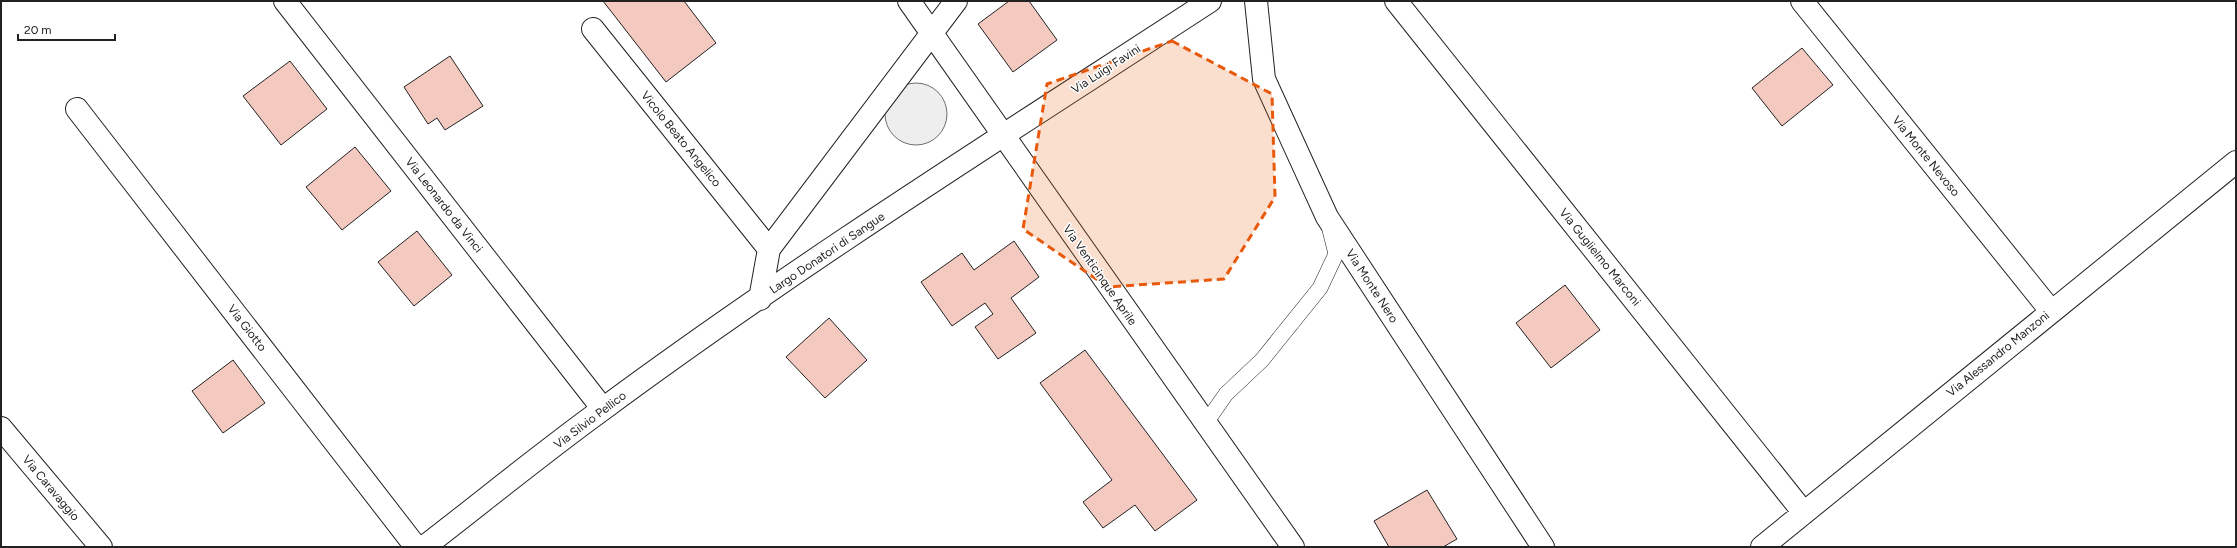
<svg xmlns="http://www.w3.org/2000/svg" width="2237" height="548" viewBox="0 0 2237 548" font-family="Figtree,sans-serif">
  <rect width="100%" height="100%" fill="#fff"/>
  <!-- green -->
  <path fill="#eee" stroke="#6f6f6f" d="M885 114a31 31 0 1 1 62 0a31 31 0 1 1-62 0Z"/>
  <!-- building -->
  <path fill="#f3c9c0" stroke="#222" d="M603 1H684L716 43 666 82Z
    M1009 1H1029L1057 40 1013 72 978 24Z
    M1802 48 1833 85 1782 126 1752 88Z
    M450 56 483 106 445 130 437 118 428 124 404 87Z
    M290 61 327 109 281 145 243 96Z
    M355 147 391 191 342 230 306 187Z
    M417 231 452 275 414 306 378 262Z
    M1014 241 1039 277 1011 298 1036 333 998 359 975 327 993 314 985 303 952 326 921 282 962 253 974 270Z
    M1565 285 1600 330 1551 368 1516 323Z
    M829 318 867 360 825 398 786 357Z
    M1085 350 1197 500 1155 531 1135 505 1103 528 1083 502 1112 480 1040 383Z
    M233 360 265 403 223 433 192 391Z
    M1427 490 1457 539 1443 547H1389L1374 521Z"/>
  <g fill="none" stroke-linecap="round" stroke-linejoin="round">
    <defs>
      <path id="lane" d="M1205 424 1226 394 1262 360 1320 288 1336 254 1330 230"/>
      <path id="street" d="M285 1 603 409
        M909 1 1293 547
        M1256 1 1264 79 1327 217 1543 547
        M1396 1 1804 513
        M1802 1 2051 311
        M593 29 769 249
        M77 109 416 547
        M760 299 769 249 956 1
        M1 428 101 547
        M424 547C484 501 542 453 603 409 799 264 1006 134 1210 1
        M1762 547 2236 162"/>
    </defs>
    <!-- lane casing -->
    <use href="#lane" stroke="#222" stroke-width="16"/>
    <!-- street casing -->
    <use href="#street" stroke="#222" stroke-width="24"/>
    <!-- lane -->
    <use href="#lane" stroke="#fff" stroke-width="15"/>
    <!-- street -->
    <use href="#street" stroke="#fff" stroke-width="22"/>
  </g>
  <!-- marked area -->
  <path fill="#e8590c" fill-opacity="0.2" stroke="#e8590c" stroke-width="3" stroke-dasharray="8 5" stroke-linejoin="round" d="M1172 41 1272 94 1275 197 1224 279 1108 287 1023 229 1047 84Z"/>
  <g text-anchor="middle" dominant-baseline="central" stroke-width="3" stroke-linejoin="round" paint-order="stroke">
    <!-- street labels -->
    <g font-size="12" fill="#222" stroke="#fff">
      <text transform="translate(1106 69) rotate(-33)">Via Luigi Favini</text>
      <text transform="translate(681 139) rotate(51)">Vicolo Beato Angelico</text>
      <text transform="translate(1926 156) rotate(51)">Via Monte Nevoso</text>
      <text transform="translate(444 205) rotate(52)">Via Leonardo da Vinci</text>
      <text transform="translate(827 253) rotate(-34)">Largo Donatori di Sangue</text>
      <text transform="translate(1600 257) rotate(51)">Via Guglielmo Marconi</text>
      <text transform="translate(1100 275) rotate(55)">Via Venticinque Aprile</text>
      <text transform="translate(1372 286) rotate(57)">Via Monte Nero</text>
      <text transform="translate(247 328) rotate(52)">Via Giotto</text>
      <text transform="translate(1998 354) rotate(-39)">Via Alessandro Manzoni</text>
      <text transform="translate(590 420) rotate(-37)">Via Silvio Pellico</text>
      <text transform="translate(51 488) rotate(50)">Via Caravaggio</text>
    </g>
  </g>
  <!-- border -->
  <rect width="2237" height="548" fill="none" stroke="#222222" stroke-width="4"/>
  <!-- scale -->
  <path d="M18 34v6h97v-6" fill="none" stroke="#222222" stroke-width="2"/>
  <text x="24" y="34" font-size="12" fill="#222222" stroke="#ffffff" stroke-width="3" paint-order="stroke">20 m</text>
</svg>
